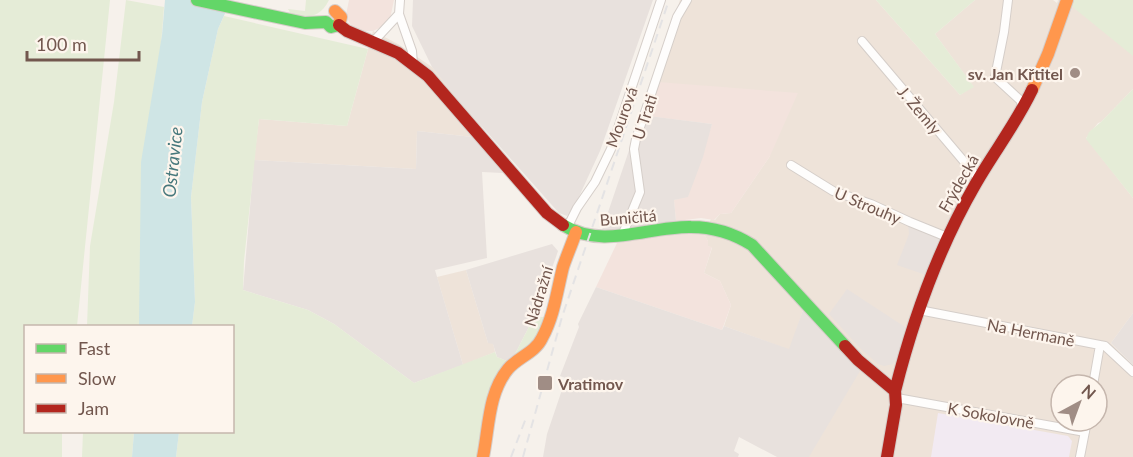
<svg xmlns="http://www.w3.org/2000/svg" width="1133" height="457" viewBox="0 0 1133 457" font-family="Lato,sans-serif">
  <rect width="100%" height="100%" fill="#f6f1eb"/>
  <!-- residential -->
  <path fill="#eee3d9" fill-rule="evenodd" d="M680 0H876L960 95 973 86 935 34 975 0H1053L1057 3 1058 0H1133V89L1101 122 1098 123 1086 138 1133 198V313L1111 343 1133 365V457H809L803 310 790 350 724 326 731 305 720 281 704 273 712 248 708 246V241L704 234 711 219 715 220 720 214 731 213 770 156 658 82V67ZM1061 385H1097V421H1061Z
    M373 31 398 44 432 67 482 127 473 137 417 131 416 169 254 160 259 119 347 126Z
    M466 270 488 343H493L495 352 463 365 437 277Z"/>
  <!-- commercial -->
  <path fill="#f3e3dd" d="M349 0H394L390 19 384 26 373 31H363L354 27 350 24 346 15Z
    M658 82 798 93 770 156 731 213 720 214 714 220 701 218 676 221 674 200 688 196 712 124 647 116Z
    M689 232 704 234 708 241V246L712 247 704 273 720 281 731 305 722 330 596 287 617 243Z"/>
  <!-- industrial -->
  <path fill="#e8e1dd" d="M413 0H653L600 151 577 201 567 216 559 213 460 102 432 67 412 26Z
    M641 115 712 124 703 157 688 197 674 200 676 221 628 230H602Z
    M417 131 473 137 503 173 482 172 487 258 435 270 463 365 414 383 334 324 308 310 243 290 254 160 416 169Z
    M908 224 941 237 926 275 897 265 909 234Z
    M552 244 558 251 556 257 534 317 515 354 507 361 497 357 493 344 488 343 466 270Z
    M596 287 722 330 724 326 789 349 803 310 860 371 809 457H777L739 437 734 451 739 454 738 457H543L547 434 566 378 560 376 579 327 578 324Z
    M847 289 905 327 897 359 893 364 884 366 878 364 861 349 829 314Z
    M1133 313V365L1111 343Z"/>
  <!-- education -->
  <path fill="#f2eaf2" d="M938 413 1068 436 1072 441 1069 457H931Z"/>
  <!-- green -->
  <path fill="#e5ecd7" d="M0 0H110L77 326H26V432H62V457H0Z
    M126 0 164 7 139 326H87L90 246 114 102Z
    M306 0H329C320 18 309 17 292 16L288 9 305 11Z
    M876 0H975L935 34 974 87 960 95Z
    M1071 0H1133V56L1069 4Z
    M224 16 368 49 347 126 259 119 244 261 243 290 308 310 334 324 414 383 495 352 497 357 507 361 515 354 534 317H552L540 343 499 380 483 457H176L179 432H232V326H192L195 302 191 197 202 102 218 29Z
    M1133 89V198L1086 139 1089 132 1101 122Z
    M83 432H134L132 457H82Z"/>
  <!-- water -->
  <path fill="#cfe5e5" d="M165 0H231L218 29 202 102 191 197 195 302 192 326H139L141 162 162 35Z
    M134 432H179L176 457H132Z"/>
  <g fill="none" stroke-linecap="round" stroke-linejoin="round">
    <defs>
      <path id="street" d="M1008 0 1004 32 995 77 1020 100 1024 107
        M399 14 412 51 413 64
        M862 41 978 178
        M373 42 399 14 400 0
        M791 165 833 191 871 204 910 222 947 237
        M567 228 577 208 595 182 611 149 661 0
        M622 236 640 192 634 149 636 139 677 17 687 0
        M919 310 1105 346 1133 372
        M1093 385 1100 345
        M897 398 1085 432
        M1080 457 1087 421"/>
      <path id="fast" d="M197 0 305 23 326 22 331 27 339 25
        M563 225C602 250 649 226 691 227 713 227 733 233 752 245L845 346"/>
      <path id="slow" d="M335 11 341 17 339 25
        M1032 90 1048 54 1067 0
        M483 457C489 428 488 393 508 369 518 357 535 353 542 338 554 316 557 291 563 267 567 255 572 244 576 232"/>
      <path id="jam" d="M339 25 347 31 398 53 428 76 547 213 563 225
        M845 346 858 360 895 391 896 405 887 457
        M895 391C913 319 938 249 975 185 993 153 1016 124 1032 90"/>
    </defs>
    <!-- street casing -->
    <use href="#street" stroke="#d5cec9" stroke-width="10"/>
    <!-- fast casing -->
    <use href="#fast" stroke="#d5ccc8" stroke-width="14"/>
    <!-- slow casing -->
    <use href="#slow" stroke="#d5ccc8" stroke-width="14"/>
    <!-- jam casing -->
    <use href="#jam" stroke="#d5ccc8" stroke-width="14"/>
    <!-- street -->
    <use href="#street" stroke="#fefdfc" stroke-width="8"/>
    <!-- fast -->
    <use href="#fast" stroke="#63d668" stroke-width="12"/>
    <!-- slow -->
    <use href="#slow" stroke="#ff974d" stroke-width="12"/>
    <!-- jam -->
    <use href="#jam" stroke="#b3261e" stroke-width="12"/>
    <!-- rail -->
    <path stroke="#e4e3e4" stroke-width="2" stroke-dasharray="9 6" stroke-linecap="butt" d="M511 457 526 418
      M523 457 562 317 669 0"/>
  </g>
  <!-- markers -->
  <g fill="#a08d85" stroke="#fdf5ed" stroke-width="2">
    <circle cx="1075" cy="73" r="6"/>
    <rect x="537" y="375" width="16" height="16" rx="3"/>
  </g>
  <g text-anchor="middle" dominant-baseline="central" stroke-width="4.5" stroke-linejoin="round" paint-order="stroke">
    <!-- poi labels -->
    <g font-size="16" font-weight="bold" fill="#72574e" stroke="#fdf5ed" text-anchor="end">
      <text x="1063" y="73">sv. Jan Křtitel</text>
      <text x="558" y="383" text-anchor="start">Vratimov</text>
    </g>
    <!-- street labels -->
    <g font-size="16" fill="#72574e" stroke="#fdf5ed">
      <text transform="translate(920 110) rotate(50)">J. Žemly</text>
      <text transform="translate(621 117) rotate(-70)">Mourová</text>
      <text transform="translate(644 117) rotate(-72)">U Trati</text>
      <text transform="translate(958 183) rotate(-60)">Frýdecká</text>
      <text transform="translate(868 205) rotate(23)">U Strouhy</text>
      <text transform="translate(628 217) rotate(-5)">Buničitá</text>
      <text transform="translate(538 296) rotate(-73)">Nádražní</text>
      <text transform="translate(1031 332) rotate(11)">Na Hermaně</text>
      <text transform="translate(991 415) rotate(10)">K Sokolovně</text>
    </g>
    <!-- water labels -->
    <g font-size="18" font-style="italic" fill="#47787c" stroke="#fdf5ed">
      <text transform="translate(172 162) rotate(-84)">Ostravice</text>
    </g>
  </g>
  <!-- legend -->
  <rect x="24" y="325" width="210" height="108" fill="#fdf5ed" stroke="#c5b6ad" stroke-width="1.5"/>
  <rect x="36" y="344" width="30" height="9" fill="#63d668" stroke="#c5b6ad" stroke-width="1.5"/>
  <text x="78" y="355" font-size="18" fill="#72574e">Fast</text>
  <rect x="36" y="374" width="30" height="9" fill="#ff974d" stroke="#c5b6ad" stroke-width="1.5"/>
  <text x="78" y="385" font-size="18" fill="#72574e">Slow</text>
  <rect x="36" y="404" width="30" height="9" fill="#b3261e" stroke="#c5b6ad" stroke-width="1.5"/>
  <text x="78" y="415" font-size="18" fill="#72574e">Jam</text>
  <!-- north arrow -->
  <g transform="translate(1079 403) rotate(41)"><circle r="28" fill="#fdf5ed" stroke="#c5b6ad" stroke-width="1.5"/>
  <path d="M0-4.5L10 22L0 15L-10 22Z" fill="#a08d85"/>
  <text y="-9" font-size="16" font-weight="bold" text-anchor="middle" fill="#72574e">N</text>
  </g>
  <!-- scale -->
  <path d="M27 51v9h112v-9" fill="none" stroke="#72574e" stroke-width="3"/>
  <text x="36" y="51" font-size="18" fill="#72574e" stroke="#fdf5ed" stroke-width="4.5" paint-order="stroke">100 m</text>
</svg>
